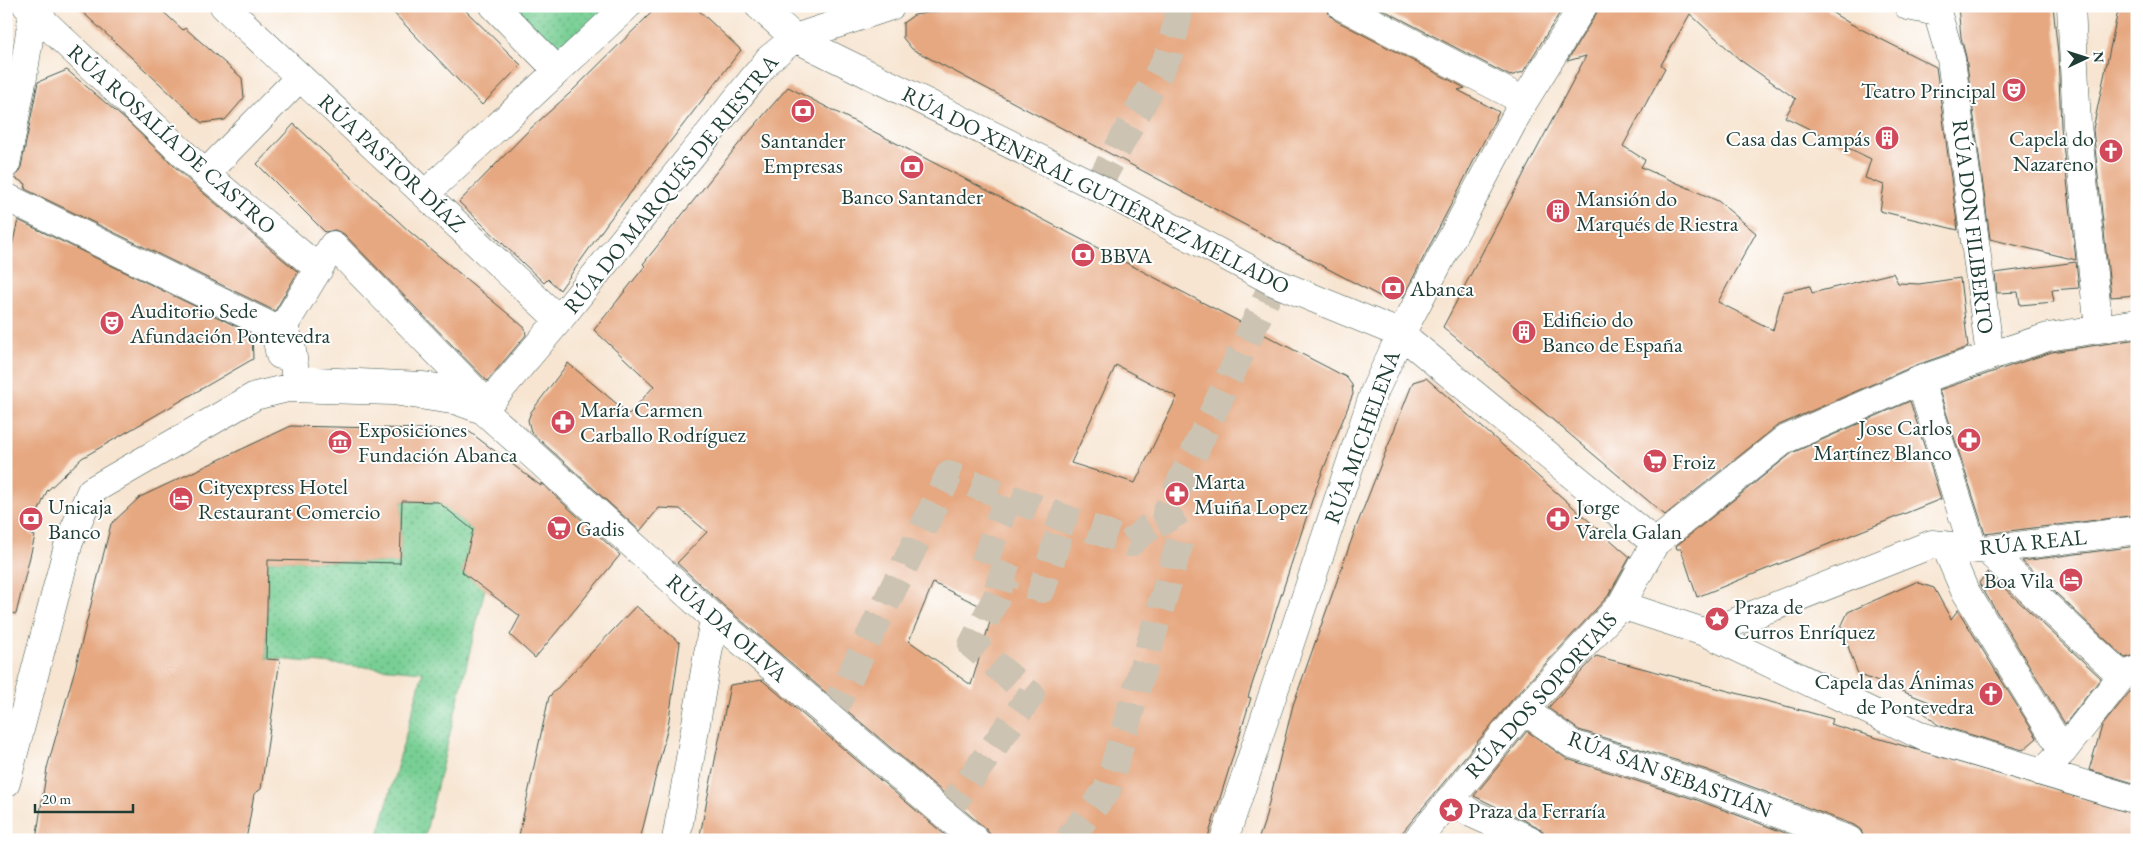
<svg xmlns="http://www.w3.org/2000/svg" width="2143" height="846" viewBox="0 0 2143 846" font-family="'EB Garamond',serif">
  <defs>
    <pattern id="park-dots" width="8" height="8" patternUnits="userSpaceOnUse" patternTransform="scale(1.25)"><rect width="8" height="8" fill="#78cf94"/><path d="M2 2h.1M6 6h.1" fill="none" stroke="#62a97a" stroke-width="1.8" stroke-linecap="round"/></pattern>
  </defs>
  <rect width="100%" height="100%" fill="#fff"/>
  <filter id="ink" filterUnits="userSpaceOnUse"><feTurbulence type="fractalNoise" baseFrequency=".02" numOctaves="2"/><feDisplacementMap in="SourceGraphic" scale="10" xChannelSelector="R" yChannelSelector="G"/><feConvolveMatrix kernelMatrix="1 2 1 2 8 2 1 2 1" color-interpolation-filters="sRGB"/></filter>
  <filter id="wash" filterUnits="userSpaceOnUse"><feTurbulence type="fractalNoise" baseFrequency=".0096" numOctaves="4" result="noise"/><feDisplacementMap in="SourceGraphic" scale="20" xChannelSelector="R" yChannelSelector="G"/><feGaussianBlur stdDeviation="1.12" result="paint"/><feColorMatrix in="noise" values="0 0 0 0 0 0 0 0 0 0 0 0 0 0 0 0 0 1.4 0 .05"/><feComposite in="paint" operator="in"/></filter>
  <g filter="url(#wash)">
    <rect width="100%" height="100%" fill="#f7e5d1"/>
    <!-- park -->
    <path fill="url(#park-dots)" stroke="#4c8664" d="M494 6H624L557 70Z
      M464 490 454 515 473 530 462 572 485 589 424 840H377L423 672 266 658 268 560 400 563 402 501 437 502Z"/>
    <g id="blocks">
      <!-- building -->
      <path fill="#e6a881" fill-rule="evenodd" d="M76 6H157L183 30 185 28 242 78 244 98 225 120 202 123Z
        M387 6H461L521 65 482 105Z
        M658 6H694L741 50 608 222 560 290 548 279 544 283 459 202 530 129 569 94Z
        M971 6H1326L1329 14 1335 20 1465 88 1458 90 1499 112 1403 297 1387 300 912 49 903 38V23L914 15Z
        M1376 6H1564L1523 72 1510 76Z
        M1599 6H1821L1851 24 1936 67 1958 230 1880 211 1884 185 1865 178 1871 159 1785 117 1796 99 1740 60 1690 14 1661 65 1665 68 1623 146 1645 160 1641 167 1718 201 1756 233 1718 302 1773 330 1783 292 1810 286 1812 293 1893 273 1898 283 1919 284 1960 278 1968 347 1914 366 1777 426 1665 515 1443 327 1586 56 1567 61 1596 14Z
        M1958 6H2053L2058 54 2061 127 2076 260 1990 239 1966 57 1961 37Z
        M2119 6H2137V295L2111 297 2093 129Z
        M67 70 127 121 195 186 298 272 275 311 25 189 26 184 15 178 21 167 38 82Z
        M788 87 1346 377 1352 385 1353 394 1315 491 1248 697 1251 698 1207 840H990V834L985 828 724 606 677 563 707 532 680 509 659 508 640 531 531 432 528 420 531 412 568 363 629 414 654 386 594 330 645 266 643 264 737 146ZM1116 365 1177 397 1135 483 1071 463ZM933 583 993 612 971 685 909 641Z
        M294 124 410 232 525 328 526 335 487 381 344 234 335 230 325 232 257 164Z
        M18 220 252 334 253 359 82 458 47 491 29 534 35 536 16 614 6 612V272Z
        M2076 262 2079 288 2052 290 2054 302 2020 305 2018 292 1997 293 1995 273Z
        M2137 339V515L1985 534 1939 390 2052 352Z
        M1426 378 1630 557 1608 596 1512 700 1396 840H1258L1264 823 1293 705 1355 530 1413 382Z
        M1910 401 1941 499 1697 597 1681 549H1677L1676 546 1792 453Z
        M291 426 467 430 541 486V483L620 555 535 658 510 635 520 616 462 572 473 530 438 502 402 501 400 563 268 560 266 659 280 660 261 789 254 794 246 840H36L47 768 75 669 111 524 140 497Z
        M2137 546V655L2125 658 2022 561Z
        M1987 572 2101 678 2065 724 1979 583Z
        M1916 582 1934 588 1951 619 1958 610 2037 738 2023 750 1938 725 1923 712 1932 703 1858 674 1841 627 1848 612Z
        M636 606 680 643 668 726 640 840H518L549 697Z
        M1596 656 1808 712 1833 719 1830 724 2137 815V840H1864L1861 830 1854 825 1707 770 1579 730 1548 708Z
        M762 680 951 840H699L730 685Z
        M2137 687V784L2089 770 2102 726 2132 689Z
        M1527 731 1567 759 1697 800 1804 840H1545L1543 831 1536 826 1474 796Z"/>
    </g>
  </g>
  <g filter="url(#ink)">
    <use href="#blocks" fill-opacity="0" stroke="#3f564c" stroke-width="1"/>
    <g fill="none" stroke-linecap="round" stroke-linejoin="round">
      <!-- street-tunnel -->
      <path stroke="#ccc3b2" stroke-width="28" stroke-dasharray="28 14" stroke-linecap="butt" d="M1097 187 1169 54 1178 17 1176 6
        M1008 497 982 569 1042 589 1064 519
        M830 717 949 475 1130 543 1166 513
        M945 814 1031 695 972 645 1007 577
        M1068 840 1107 790 1181 538 1166 513 1274 282"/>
      <defs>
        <path id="street" d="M27 6 205 174 319 269
          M224 6 559 320
          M494 6 557 70
          M759 6 795 38 1097 187 1274 282 1401 334 1655 543
          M1342 6 1524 101
          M1908 6 1937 12
          M2071 6 2077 125 2099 329
          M1937 12 1951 59 1990 356
          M6 164 23 77 34 6
          M205 174 300 77
          M425 194 627 6
          M6 197 268 325 277 341 280 355
          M333 245 477 393 422 386 296 380 291 344 283 327Z
          M1920 380 1973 548
          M483 410 559 320 769 59 795 38 891 6
          M1945 545 1964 589 2063 751
          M1987 550 2122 676
          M1621 605 1707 633 1932 544 1987 550 2137 530
          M1707 633 1924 737 2137 800
          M1524 710 1572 744 1702 785 1849 840
          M2051 763 2063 751 2122 676 2137 670
          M6 783 69 542 91 491 255 396 288 388 393 391 458 401 483 410 714 618 975 840
          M1450 799 1471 813 1530 840
          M676 840 714 618
          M1224 840 1375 390 1401 334 1524 101 1583 6
          M1417 840 1524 710 1621 605 1655 543 1784 440 1920 380 1990 356 2048 337 2137 323"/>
      </defs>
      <!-- street casing -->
      <use href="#street" stroke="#3f564c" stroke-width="29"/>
      <!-- street -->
      <use href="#street" stroke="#fff" stroke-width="28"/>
    </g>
  </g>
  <!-- icons -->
  <defs>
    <symbol id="theatre-disc" viewBox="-11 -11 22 22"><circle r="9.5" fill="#d1495b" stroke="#fff"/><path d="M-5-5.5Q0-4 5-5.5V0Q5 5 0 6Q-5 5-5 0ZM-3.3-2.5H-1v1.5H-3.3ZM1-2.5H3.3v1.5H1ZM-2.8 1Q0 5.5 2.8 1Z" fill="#fff"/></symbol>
    <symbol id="bank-disc" viewBox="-11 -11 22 22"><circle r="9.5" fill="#d1495b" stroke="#fff"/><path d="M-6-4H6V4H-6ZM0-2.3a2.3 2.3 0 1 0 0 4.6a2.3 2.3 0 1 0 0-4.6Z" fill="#fff"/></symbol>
    <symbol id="building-disc" viewBox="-11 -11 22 22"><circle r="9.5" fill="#d1495b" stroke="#fff"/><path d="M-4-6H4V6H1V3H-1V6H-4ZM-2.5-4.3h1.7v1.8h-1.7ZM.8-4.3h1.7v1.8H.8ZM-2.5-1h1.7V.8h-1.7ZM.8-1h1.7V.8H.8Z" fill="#fff"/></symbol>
    <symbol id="church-disc" viewBox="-11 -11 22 22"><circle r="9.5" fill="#d1495b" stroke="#fff"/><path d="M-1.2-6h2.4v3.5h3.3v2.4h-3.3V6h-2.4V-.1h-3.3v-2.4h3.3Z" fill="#fff"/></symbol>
    <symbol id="pharmacy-disc" viewBox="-11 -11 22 22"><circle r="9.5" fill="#d1495b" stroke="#fff"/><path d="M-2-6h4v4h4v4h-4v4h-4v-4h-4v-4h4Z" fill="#fff"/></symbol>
    <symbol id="museum-disc" viewBox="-11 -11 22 22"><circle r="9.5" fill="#d1495b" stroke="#fff"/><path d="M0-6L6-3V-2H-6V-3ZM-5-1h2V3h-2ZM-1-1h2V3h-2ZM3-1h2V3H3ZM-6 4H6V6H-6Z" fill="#fff"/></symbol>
    <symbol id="supermarket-disc" viewBox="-11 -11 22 22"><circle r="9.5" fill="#d1495b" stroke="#fff"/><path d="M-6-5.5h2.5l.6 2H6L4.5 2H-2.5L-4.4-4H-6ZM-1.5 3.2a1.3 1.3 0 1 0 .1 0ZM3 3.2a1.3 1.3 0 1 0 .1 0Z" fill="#fff"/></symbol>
    <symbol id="hotel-disc" viewBox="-11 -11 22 22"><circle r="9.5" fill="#d1495b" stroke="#fff"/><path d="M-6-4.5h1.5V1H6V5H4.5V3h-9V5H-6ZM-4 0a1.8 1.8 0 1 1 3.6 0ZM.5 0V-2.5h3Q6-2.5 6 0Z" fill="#fff"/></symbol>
    <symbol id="sight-disc" viewBox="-11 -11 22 22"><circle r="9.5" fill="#d1495b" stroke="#fff"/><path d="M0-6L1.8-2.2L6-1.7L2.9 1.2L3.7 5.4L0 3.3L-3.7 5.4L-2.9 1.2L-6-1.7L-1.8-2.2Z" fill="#fff"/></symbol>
  </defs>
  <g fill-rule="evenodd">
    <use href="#theatre-disc" x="2000" y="76" width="28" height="28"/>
    <use href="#bank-disc" x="789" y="97" width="28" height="28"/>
    <use href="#building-disc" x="1873" y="124" width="28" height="28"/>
    <use href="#church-disc" x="2097" y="137" width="28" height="28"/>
    <use href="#bank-disc" x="898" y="153" width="28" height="28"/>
    <use href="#building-disc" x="1544" y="197" width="28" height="28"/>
    <use href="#bank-disc" x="1069" y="241" width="28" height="28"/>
    <use href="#bank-disc" x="1379" y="274" width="28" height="28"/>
    <use href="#theatre-disc" x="98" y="309" width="28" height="28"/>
    <use href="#building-disc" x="1510" y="318" width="28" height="28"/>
    <use href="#pharmacy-disc" x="549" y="408" width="28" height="28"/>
    <use href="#pharmacy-disc" x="1955" y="426" width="28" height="28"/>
    <use href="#museum-disc" x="326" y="428" width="28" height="28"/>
    <use href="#supermarket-disc" x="1641" y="447" width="28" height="28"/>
    <use href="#pharmacy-disc" x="1163" y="480" width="28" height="28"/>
    <use href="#hotel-disc" x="167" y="485" width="28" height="28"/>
    <use href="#bank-disc" x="17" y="505" width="28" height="28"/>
    <use href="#pharmacy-disc" x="1544" y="505" width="28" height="28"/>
    <use href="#supermarket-disc" x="545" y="514" width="28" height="28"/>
    <use href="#hotel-disc" x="2057" y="566" width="28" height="28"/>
    <use href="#sight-disc" x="1703" y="605" width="28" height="28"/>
    <use href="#church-disc" x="1977" y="680" width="28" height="28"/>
    <use href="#sight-disc" x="1437" y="796" width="28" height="28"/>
  </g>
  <g text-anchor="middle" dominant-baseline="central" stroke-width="4" stroke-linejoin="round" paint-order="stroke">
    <!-- poi labels -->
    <g font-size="22" fill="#1f3d34" stroke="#fff" text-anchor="start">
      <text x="1996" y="90" text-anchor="end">Teatro Principal</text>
      <text x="1870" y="138" text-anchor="end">Casa das Campás</text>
      <text x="2094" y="138" text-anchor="end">Capela do<tspan x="2094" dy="25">Nazareno</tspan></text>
      <text x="803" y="140" text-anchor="middle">Santander<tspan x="803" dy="25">Empresas</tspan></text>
      <text x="912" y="196" text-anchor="middle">Banco Santander</text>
      <text x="1576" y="198">Mansión do<tspan x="1576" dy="25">Marqués de Riestra</tspan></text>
      <text x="1100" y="255">BBVA</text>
      <text x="1410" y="288">Abanca</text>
      <text x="130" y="310">Auditorio Sede<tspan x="130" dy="25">Afundación Pontevedra</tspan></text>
      <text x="1542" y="319">Edificio do<tspan x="1542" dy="25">Banco de España</tspan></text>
      <text x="580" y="409">María Carmen<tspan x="580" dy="25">Carballo Rodríguez</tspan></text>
      <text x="1952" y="427" text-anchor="end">Jose Carlos<tspan x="1952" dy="25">Martínez Blanco</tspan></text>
      <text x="358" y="429">Exposiciones<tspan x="358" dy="25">Fundación Abanca</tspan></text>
      <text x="1672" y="461">Froiz</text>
      <text x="1194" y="481">Marta<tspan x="1194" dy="25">Muiña Lopez</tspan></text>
      <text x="198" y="486">Cityexpress Hotel<tspan x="198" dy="25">Restaurant Comercio</tspan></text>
      <text x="48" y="506">Unicaja<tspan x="48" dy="25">Banco</tspan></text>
      <text x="1576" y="506">Jorge<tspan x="1576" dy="25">Varela Galan</tspan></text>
      <text x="576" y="528">Gadis</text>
      <text x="2054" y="580" text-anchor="end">Boa Vila</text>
      <text x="1734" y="606">Praza de<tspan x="1734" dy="25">Curros Enríquez</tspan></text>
      <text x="1974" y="681" text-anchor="end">Capela das Ánimas<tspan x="1974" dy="25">de Pontevedra</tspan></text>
      <text x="1468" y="810">Praza da Ferraría</text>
    </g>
    <!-- street labels -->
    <g font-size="22" fill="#1f3d34" stroke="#fff">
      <text transform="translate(172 139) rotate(42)">RÚA ROSALÍA DE CASTRO</text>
      <text transform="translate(392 163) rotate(43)">RÚA PASTOR DÍAZ</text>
      <text transform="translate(671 184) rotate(-51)">RÚA DO MARQUÉS DE RIESTRA</text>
      <text transform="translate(1096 190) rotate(27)">RÚA DO XENERAL GUTIÉRREZ MELLADO</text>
      <text transform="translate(1973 227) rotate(83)">RÚA DON FILIBERTO</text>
      <text transform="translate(1362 437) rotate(-70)">RÚA MICHELENA</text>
      <text transform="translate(2033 542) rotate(-6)">RÚA REAL</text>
      <text transform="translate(727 628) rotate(41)">RÚA DA OLIVA</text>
      <text transform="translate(1541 695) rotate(-48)">RÚA DOS SOPORTAIS</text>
      <text transform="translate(1670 774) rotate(20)">RÚA SAN SEBASTIÁN</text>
    </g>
  </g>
  <!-- margin -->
  <rect width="2143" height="846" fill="none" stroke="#fff" stroke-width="25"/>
  <!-- north arrow -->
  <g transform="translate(2086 58) rotate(86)" stroke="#ffffff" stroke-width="4" paint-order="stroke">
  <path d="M0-4L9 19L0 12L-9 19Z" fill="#1f3d34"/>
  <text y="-8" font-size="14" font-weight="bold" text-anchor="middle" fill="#1f3d34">N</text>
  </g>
  <!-- scale -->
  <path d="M35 804v8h98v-8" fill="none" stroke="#1f3d34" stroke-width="2.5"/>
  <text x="42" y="804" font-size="15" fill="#1f3d34" stroke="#ffffff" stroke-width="4" paint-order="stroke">20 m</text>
</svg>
